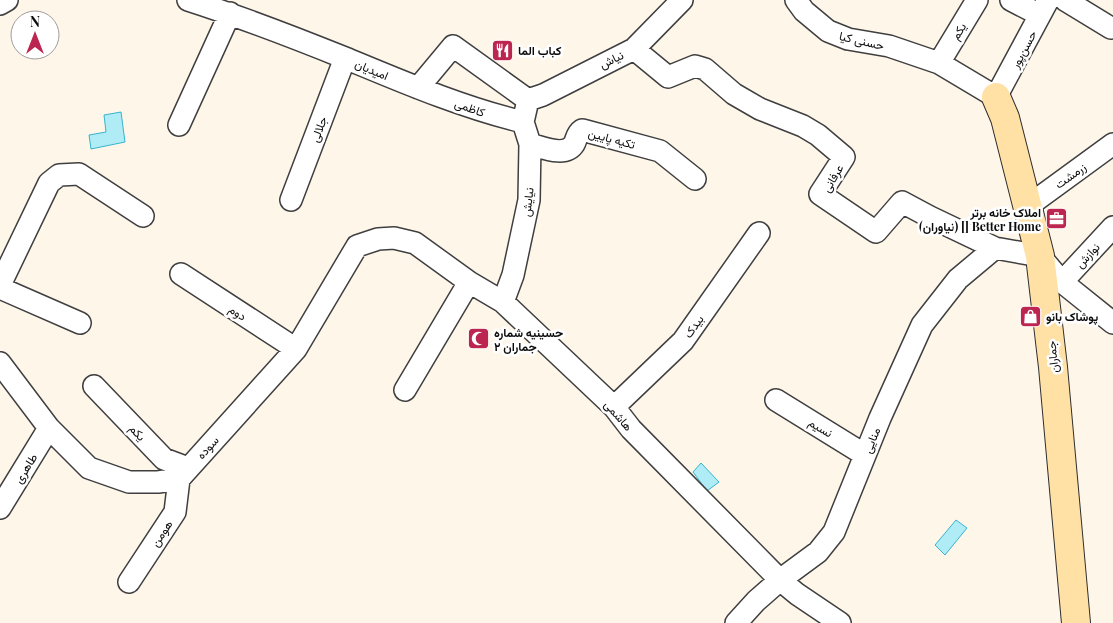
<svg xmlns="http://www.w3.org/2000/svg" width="1113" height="623" viewBox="0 0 1113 623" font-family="'Playfair Display',Vazirmatn,serif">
  <rect width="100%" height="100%" fill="#fff6ea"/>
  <!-- water -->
  <path fill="#afecf6" stroke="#37b4cd" d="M121 112 125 142 91 149 89 135 106 132 104 115Z
    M701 463 719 482 707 491 693 472Z
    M956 520 967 528 945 555 935 545Z"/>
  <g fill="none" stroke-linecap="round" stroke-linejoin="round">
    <defs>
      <path id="street" d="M188 0C241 17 293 37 345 58 403 82 461 107 523 122
        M796 0 804 11 828 31 848 39 889 46 939 63 996 97 1048 0
        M1011 0 1040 15
        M1065 0 1111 28
        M0 4 7 0
        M634 49 668 77 695 66 705 69 734 94 760 109 803 126 818 135 844 157 820 194 876 232 902 202 930 217 995 248 1040 256 1062 282 1113 323
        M939 63 977 0
        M418 88 453 46 528 100
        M528 100 543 95 634 49 682 0
        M179 125 230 13
        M530 144C542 147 565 158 574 144 577 139 576 134 582 130L586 131 660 151 695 179
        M291 200 345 58
        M1028 206 1113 144
        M181 274 296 349
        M1062 282 1113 227
        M0 285 49 183 59 175 79 174 143 216
        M0 288 80 323
        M503 302 513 275 529 200 530 144 523 122 528 100
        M0 363 49 428 89 468 129 482H158L179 479 296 349 357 246 378 239 394 238 415 243 469 282 503 302 614 407 631 429 780 580 797 594 840 623
        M94 386 164 459 188 468
        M405 390 469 282
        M776 400 865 455
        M614 407 683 341 759 233
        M0 508 49 428
        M129 582 175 512 179 479
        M736 623 756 601 780 580 818 552 834 532 880 418 922 325 958 279 995 248"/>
      <path id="secondary" d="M996 97 1005 118 1040 256 1053 367 1076 623"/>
    </defs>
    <!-- street casing -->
    <use href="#street" stroke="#3f3f3f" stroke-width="24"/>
    <!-- secondary casing -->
    <use href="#secondary" stroke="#2e2e2e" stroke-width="30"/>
    <!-- street -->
    <use href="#street" stroke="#fff" stroke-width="21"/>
    <!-- secondary -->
    <use href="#secondary" stroke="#ffe0a5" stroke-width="28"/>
  </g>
  <!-- icons -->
  <defs>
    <symbol id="restaurant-square" viewBox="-11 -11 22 22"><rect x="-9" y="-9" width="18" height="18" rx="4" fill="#bb254f" stroke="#fff"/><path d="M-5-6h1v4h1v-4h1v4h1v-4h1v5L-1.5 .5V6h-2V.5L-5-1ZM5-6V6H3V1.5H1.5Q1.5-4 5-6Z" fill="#fff"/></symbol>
    <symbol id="office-square" viewBox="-11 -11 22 22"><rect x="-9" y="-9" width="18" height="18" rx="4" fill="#bb254f" stroke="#fff"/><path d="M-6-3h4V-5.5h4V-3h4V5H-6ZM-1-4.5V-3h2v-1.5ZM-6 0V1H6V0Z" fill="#fff"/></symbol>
    <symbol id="shop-square" viewBox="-11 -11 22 22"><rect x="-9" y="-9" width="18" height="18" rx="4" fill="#bb254f" stroke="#fff"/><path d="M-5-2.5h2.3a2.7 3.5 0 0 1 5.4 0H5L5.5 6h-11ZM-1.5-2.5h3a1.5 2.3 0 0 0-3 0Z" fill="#fff"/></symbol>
    <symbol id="mosque-square" viewBox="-11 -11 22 22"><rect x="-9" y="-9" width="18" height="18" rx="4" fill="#bb254f" stroke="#fff"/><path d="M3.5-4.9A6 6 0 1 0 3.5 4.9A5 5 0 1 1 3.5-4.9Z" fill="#fff"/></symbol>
  </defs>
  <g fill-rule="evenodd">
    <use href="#restaurant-square" x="490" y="38" width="25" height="25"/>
    <use href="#office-square" x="1044" y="206" width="25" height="25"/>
    <use href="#shop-square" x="1018" y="304" width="25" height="25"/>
    <use href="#mosque-square" x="466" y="326" width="25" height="25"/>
  </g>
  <g text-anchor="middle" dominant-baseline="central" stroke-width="5" stroke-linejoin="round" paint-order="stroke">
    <!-- street labels -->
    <g font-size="12" fill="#0c0c0c" stroke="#fff">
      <text transform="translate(958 31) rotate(-59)">یکم</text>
      <text transform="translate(862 40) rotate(13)">حسنی کیا</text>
      <text transform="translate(1023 49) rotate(-62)">حسن‌پور</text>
      <text transform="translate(611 59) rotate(-26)">نیاش</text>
      <text transform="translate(372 69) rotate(23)">امیدیان</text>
      <text transform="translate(470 107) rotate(20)">کاظمی</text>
      <text transform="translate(318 129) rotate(-69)">جلالی</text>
      <text transform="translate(612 138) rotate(15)">تکیه پایین</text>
      <text transform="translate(1070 175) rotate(-36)">زرمشت</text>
      <text transform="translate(832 178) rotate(-60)">عرفانی</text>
      <text transform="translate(527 202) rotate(-83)">نیایش</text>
      <text transform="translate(1087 255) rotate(-47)">نوازش</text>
      <text transform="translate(238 312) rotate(33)">دوم</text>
      <text transform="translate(693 326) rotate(-55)">بیدک</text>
      <text transform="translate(1052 357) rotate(-96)">جماران</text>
      <text transform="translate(619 415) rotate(49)">هاشمی</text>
      <text transform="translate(821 427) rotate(31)">نسیم</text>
      <text transform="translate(138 432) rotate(47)">یکم</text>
      <text transform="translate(871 440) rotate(-68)">منایی</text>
      <text transform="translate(207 447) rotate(-48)">سوده</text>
      <text transform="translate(25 468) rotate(-58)">طاهری</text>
      <text transform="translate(161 533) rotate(-57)">هومن</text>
    </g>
    <!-- poi labels -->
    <g font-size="12" font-weight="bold" fill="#0c0c0c" stroke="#fff" text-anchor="start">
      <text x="518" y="50">كباب الما</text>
      <text x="1041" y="212" text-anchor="end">املاک خانه برتر<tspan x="1041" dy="14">(نیاوران) [] Better Home</tspan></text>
      <text x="1046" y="316">پوشاک بانو</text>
      <text x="494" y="332">حسینیه شماره<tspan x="494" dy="14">۲ جماران</tspan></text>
    </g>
  </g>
  <!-- north arrow -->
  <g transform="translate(35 35)"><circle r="24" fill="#ffffff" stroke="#9e9e9e"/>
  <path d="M0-4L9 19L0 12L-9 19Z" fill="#bb254f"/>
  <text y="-8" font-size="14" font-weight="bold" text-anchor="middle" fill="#0c0c0c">N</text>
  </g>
</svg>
